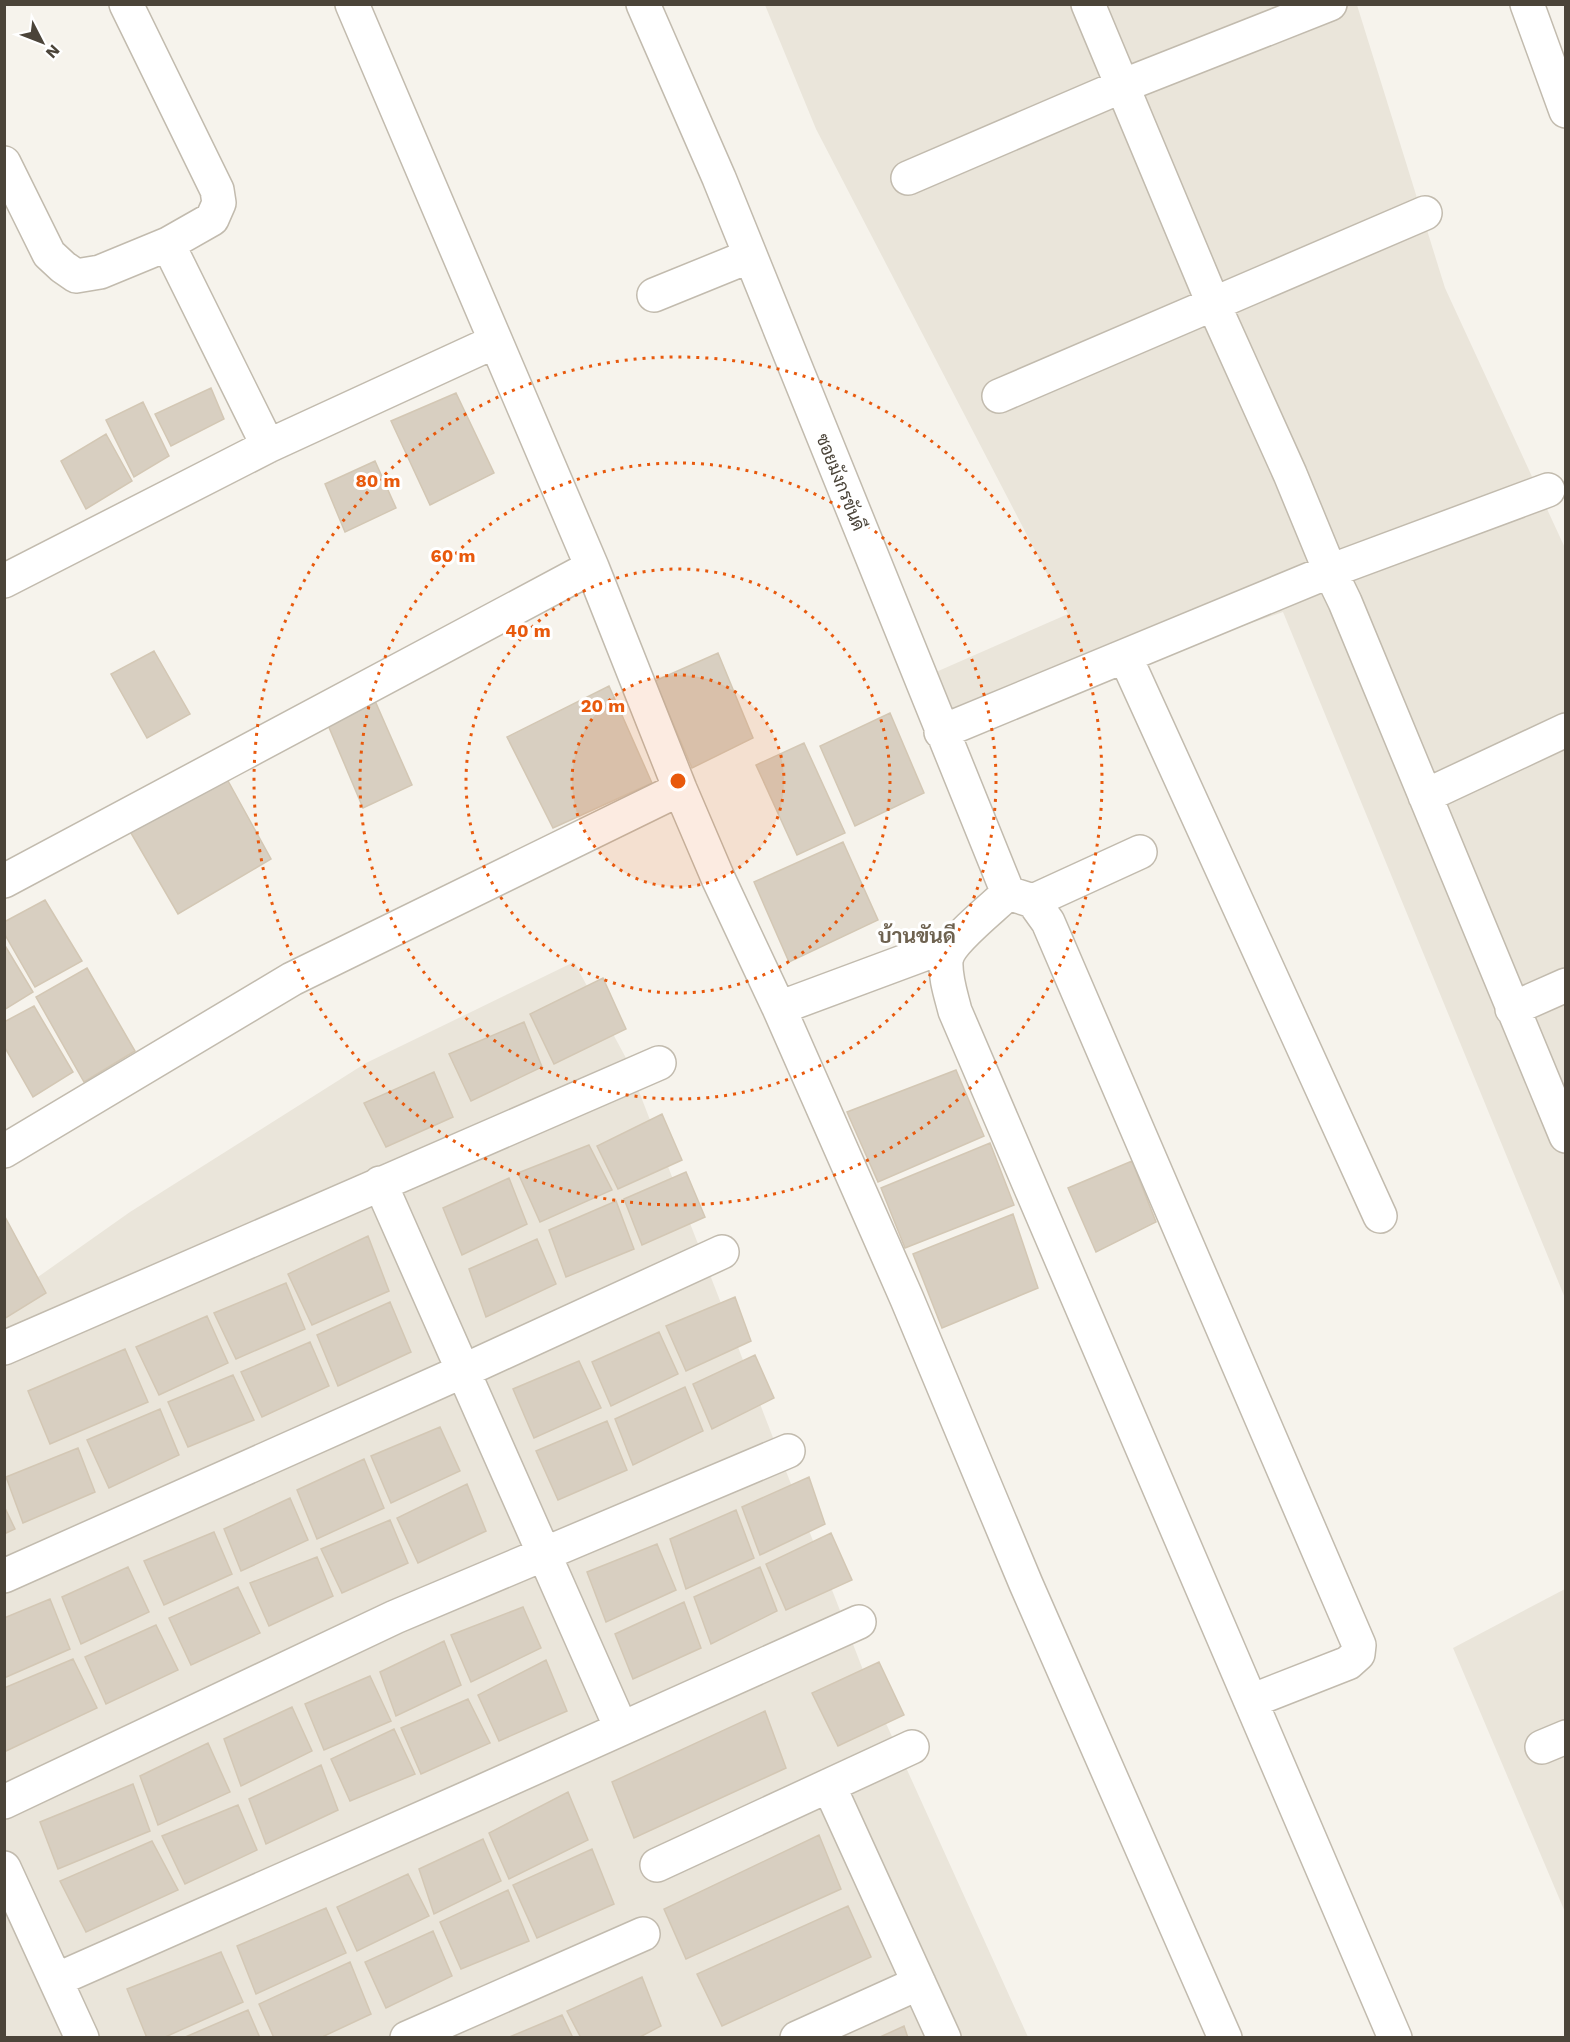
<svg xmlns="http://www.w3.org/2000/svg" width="1570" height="2042" viewBox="0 0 1570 2042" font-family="'Work Sans',Sarabun,sans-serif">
  <rect width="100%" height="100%" fill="#f6f3ec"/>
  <!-- residential -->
  <path fill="#eae5da" d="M765 5H1357L1445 288 1565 548V1298L1283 612 941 732 920 679 1068 614 816 129Z
    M574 962 626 1058 870 1688 1028 2037H5L4 1301 130 1212 366 1063Z
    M1565 1589V1912L1453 1648Z"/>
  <!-- building -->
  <path fill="#d8cfc1" stroke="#d3c7b4" stroke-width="1.5" d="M211 388 224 419 171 446 155 414Z
    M456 393 494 473 430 505 391 421Z
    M143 402 169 456 134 477 106 420Z
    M106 434 132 481 86 509 61 461Z
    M375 461 396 508 345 532 325 484Z
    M154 651 190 714 147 738 111 674Z
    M718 653 753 738 692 768 655 681Z
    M609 686 652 783 553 828 507 737Z
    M372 694 412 785 363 808 325 718Z
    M890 713 924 793 855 826 820 746Z
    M804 743 845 833 797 855 756 765Z
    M222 770 271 859 178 914 124 821Z
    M843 842 878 920 789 962 754 882Z
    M45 900 82 961 35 987 4 933V922Z
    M4 944 33 992 4 1010Z
    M87 968 135 1051 84 1082 36 997Z
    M603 978 626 1029 554 1064 530 1014Z
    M34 1006 73 1072 33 1097 4 1046V1022Z
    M524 1022 542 1067 471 1101 449 1054Z
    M956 1070 984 1136 878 1182 847 1112Z
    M434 1072 453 1117 386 1147 364 1103Z
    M662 1114 682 1160 618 1189 597 1146Z
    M990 1143 1014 1205 905 1248 881 1188Z
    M589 1145 612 1190 540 1222 518 1173Z
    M1132 1161 1156 1222 1096 1252 1068 1188Z
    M686 1172 705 1217 642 1245 624 1199Z
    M509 1178 527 1224 462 1255 443 1208Z
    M616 1201 634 1249 566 1277 549 1230Z
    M1013 1214 1038 1288 942 1328 913 1254Z
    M4 1215 46 1293 4 1319Z
    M368 1236 389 1291 312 1325 288 1274Z
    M537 1239 556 1284 486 1317 469 1269Z
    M286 1283 305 1329 236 1359 214 1313Z
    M735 1297 751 1341 686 1371 666 1326Z
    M390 1302 411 1352 338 1386 317 1335Z
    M207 1316 228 1363 159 1395 136 1347Z
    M659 1332 678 1374 611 1406 592 1362Z
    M310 1342 329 1386 262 1417 241 1372Z
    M125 1349 148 1402 50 1444 28 1391Z
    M755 1355 774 1398 712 1429 693 1384Z
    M579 1361 601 1408 534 1438 513 1389Z
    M233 1375 254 1420 188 1447 168 1402Z
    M685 1387 703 1431 633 1465 615 1419Z
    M160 1409 179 1455 109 1488 87 1440Z
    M607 1421 627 1470 558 1500 536 1451Z
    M440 1427 460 1471 391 1503 371 1456Z
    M78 1448 95 1492 23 1523 6 1477Z
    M364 1459 384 1508 317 1539 297 1490Z
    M809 1477 825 1524 760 1555 742 1507Z
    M467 1484 486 1531 418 1563 397 1518Z
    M290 1498 308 1540 241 1571 224 1529Z
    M4 1506 15 1529 4 1534Z
    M736 1510 754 1558 686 1589 670 1539Z
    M390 1520 408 1563 342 1593 321 1549Z
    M214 1532 232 1574 164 1605 144 1561Z
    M831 1533 852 1580 786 1610 766 1564Z
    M657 1544 676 1590 606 1622 587 1572Z
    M317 1557 333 1596 269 1626 250 1583Z
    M128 1567 149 1612 81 1644 62 1597Z
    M760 1567 777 1611 711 1644 694 1597Z
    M238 1587 260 1633 191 1665 169 1618Z
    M50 1599 70 1649 4 1678V1618Z
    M684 1602 701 1648 633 1679 615 1634Z
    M523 1607 541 1648 471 1682 451 1635Z
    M156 1625 178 1670 106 1704 85 1657Z
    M444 1641 461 1685 396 1716 380 1672Z
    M73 1659 97 1708 4 1752V1688Z
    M546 1660 567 1711 499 1741 478 1695Z
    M879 1662 904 1715 838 1746 812 1693Z
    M370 1676 391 1721 324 1750 305 1704Z
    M468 1699 490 1743 421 1774 401 1728Z
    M292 1707 312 1751 241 1786 224 1739Z
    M765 1711 786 1768 634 1838 612 1782Z
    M394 1729 415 1774 350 1801 331 1759Z
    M208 1743 230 1792 158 1825 140 1776Z
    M321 1765 338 1810 266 1844 249 1799Z
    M133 1784 150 1831 58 1869 40 1822Z
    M568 1792 588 1840 509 1879 489 1833Z
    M238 1805 257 1850 185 1884 162 1836Z
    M819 1835 841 1889 686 1959 664 1909Z
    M483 1839 501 1881 434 1914 419 1869Z
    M152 1841 178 1890 86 1932 60 1881Z
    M592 1849 614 1904 537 1938 513 1885Z
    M408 1874 429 1916 357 1951 337 1907Z
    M508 1890 529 1941 461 1969 440 1922Z
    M848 1906 871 1957 722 2026 697 1974Z
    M326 1908 346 1953 256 1994 237 1946Z
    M433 1931 452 1976 386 2008 365 1962Z
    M221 1952 243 2002 163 2038H147L127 1989Z
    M350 1962 371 2014 320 2038H274L259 2004Z
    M642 1977 661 2026 638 2038H581L567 2011Z
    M248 2010 260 2038H183Z
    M562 2015 573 2038H507Z
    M904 2026 908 2038H878Z"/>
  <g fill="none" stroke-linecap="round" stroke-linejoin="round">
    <defs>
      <path id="minor" d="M352 4 592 567 680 789 718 878 779 1008 907 1299 1026 1584 1225 2038
        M643 4 719 178 1008 893C993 908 948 942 946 961 945 978 951 995 955 1011L1395 2038
        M1088 4 1213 303 1290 474 1330 571 1345 602 1566 1136
        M1527 4 1566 111
        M4 163 49 254 63 267 76 276 100 272 168 244 212 219 219 203 217 190 126 4
        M908 178 1122 86 1330 4
        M168 244 268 446
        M654 295 750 256
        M999 396 1425 213
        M4 581 268 446 494 342
        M1125 656 1380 1216
        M941 732 1330 571 1548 490
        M1425 796 1566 730
        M4 881 592 567
        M1008 893 1033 901 1048 922C1151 1164 1257 1404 1359 1645L1358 1654 1348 1663 1251 1701
        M1033 901 1140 852
        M779 1008 954 943
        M1512 1009 1566 985
        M4 1151 292 979 680 789
        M380 1183 621 1728
        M4 1348 659 1063
        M4 1576 463 1371 722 1252
        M1542 1747 1566 1737
        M829 1786 944 2038
        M4 1802 395 1617 788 1451
        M657 1865 912 1747
        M4 1868 82 2038
        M56 1980 474 1795 859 1622
        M407 2038 643 1934
        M797 2038 919 1983"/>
    </defs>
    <!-- minor casing -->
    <use href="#minor" stroke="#c2bbae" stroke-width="36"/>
    <!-- minor -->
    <use href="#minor" stroke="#fff" stroke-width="33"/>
  </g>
  <!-- distance rings -->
  <circle cx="678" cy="781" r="106" fill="#e8590c" fill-opacity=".12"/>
  <g fill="none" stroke="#e8590c" stroke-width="3" stroke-dasharray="3 6">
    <circle cx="678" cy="781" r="106"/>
    <circle cx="678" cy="781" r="212"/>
    <circle cx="678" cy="781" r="318"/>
    <circle cx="678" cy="781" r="424"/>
  </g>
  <g text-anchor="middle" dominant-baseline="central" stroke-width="6" stroke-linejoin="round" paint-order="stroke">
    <!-- street labels -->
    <g font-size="18" fill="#4b4439" stroke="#fff">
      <text transform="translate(841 482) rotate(68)">ซอยมังกรขันดี</text>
    </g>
    <!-- quarter labels -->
    <g font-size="21" font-weight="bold" fill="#6e6250" stroke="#fff">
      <text x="917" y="935">บ้านขันดี</text>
    </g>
  </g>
  <circle cx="678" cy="781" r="9" fill="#e8590c" stroke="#fff" stroke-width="3"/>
  <g font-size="18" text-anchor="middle" font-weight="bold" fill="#e8590c" stroke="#fff" stroke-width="6" stroke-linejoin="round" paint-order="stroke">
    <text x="378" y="487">80 m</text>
    <text x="453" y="562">60 m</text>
    <text x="528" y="637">40 m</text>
    <text x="603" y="712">20 m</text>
  </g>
  <!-- border -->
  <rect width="1570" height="2042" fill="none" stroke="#4b4439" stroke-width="12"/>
  <!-- north arrow -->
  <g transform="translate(42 42) rotate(132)" stroke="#ffffff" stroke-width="4.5" paint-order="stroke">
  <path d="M0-4.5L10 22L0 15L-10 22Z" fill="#4b4439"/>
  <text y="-9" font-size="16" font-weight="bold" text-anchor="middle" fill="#4b4439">N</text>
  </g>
</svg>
